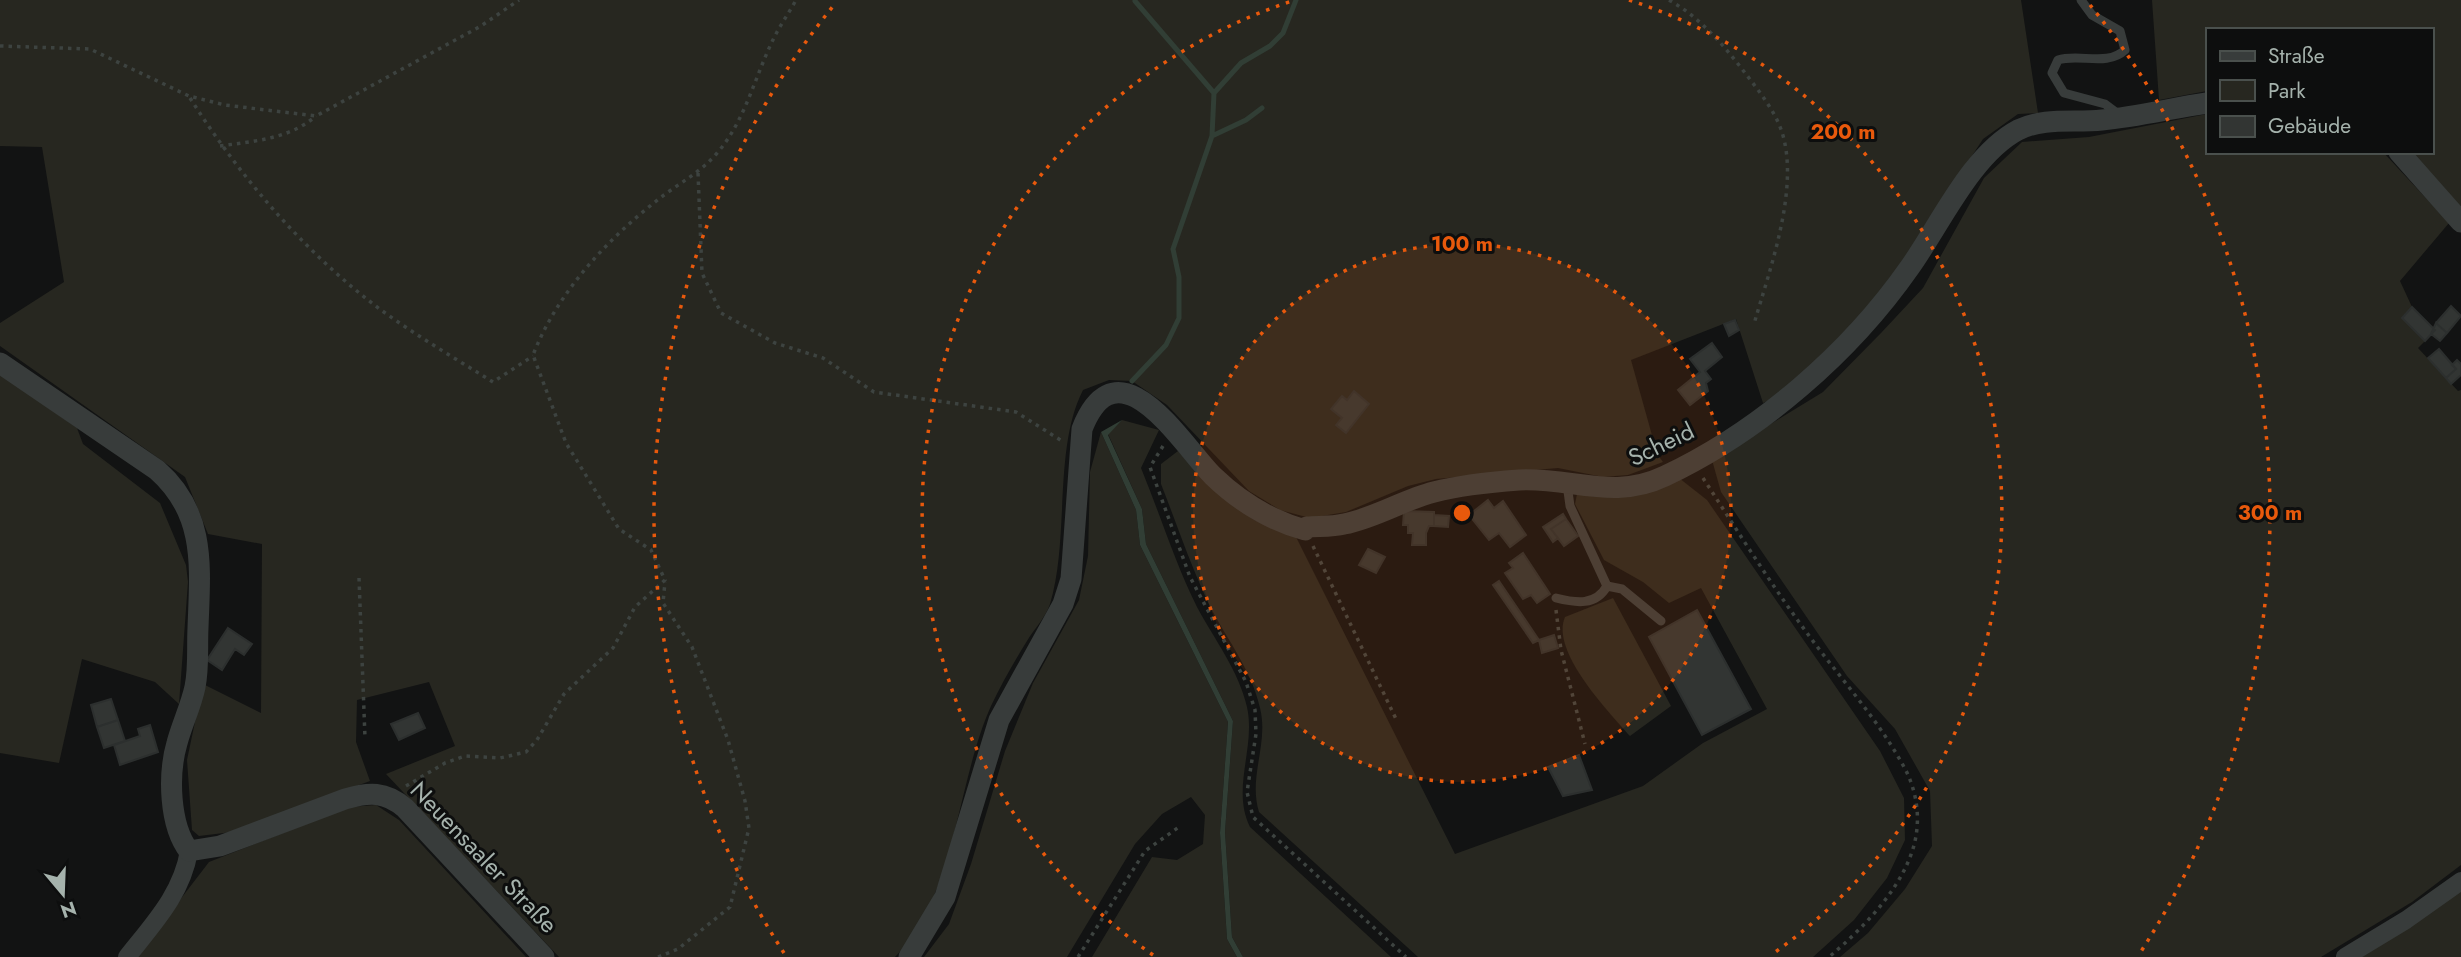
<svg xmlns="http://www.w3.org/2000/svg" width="2461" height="957" viewBox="0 0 2461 957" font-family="Jost,sans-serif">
  <rect width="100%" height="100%" fill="#121313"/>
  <!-- green -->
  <path fill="#272720" d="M0 0H2021L2038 113 2018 114 1983 139 1878 300 1778 397 1763 403 1736 319 1631 360 1655 446 1652 447 1663 462 1628 475 1603 477 1558 468 1436 479 1408 486 1346 512 1310 518 1280 510 1249 491 1167 405 1132 381 1109 380 1083 390C1053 449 1070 538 1050 604 1046 617 1034 629 1027 641 1014 662 1002 683 991 706 957 781 955 899 895 957H559L386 774 455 746 429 682 357 700 356 742 370 781 232 832 199 836 192 830 187 760 203 684 261 713 262 544 208 534 185 477 0 346V323L64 282 42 147 0 146Z
    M2152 0H2461V209L2409 152H2431V30H2207V91L2159 100Z
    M2207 114V152H2383L2449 223 2400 281 2412 307 2402 318 2425 341 2418 348 2458 391 2461 390V865L2412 902 2321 957H1840L1868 933 1905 889 1932 846 1930 791 1895 729 1847 676 1721 492 1712 460 1823 392 1881 333 1923 288 1984 178 2022 142 2089 137Z
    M0 374 77 428 83 444 160 503 186 565 188 582 179 704 155 682 82 659 59 763 0 753Z
    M1122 420 1159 430 1141 468C1160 514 1175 563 1197 607 1214 639 1239 671 1247 707 1256 748 1231 788 1250 827L1391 957H1243L1232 937 1225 832 1233 721 1146 544 1142 509 1108 434Z
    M1101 432 1136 510 1140 545 1228 722 1220 833 1227 939 1237 957H1092L1152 857 1177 860 1203 844 1205 815 1191 797 1162 814 1135 844 1067 957H924L949 924 971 864 1005 751 1033 683 1079 600 1088 556 1090 472Z
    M1178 451 1222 497 1254 520 1296 537 1455 854 1643 786 1703 743 1767 709 1701 588 1669 603 1643 582 1604 560 1575 504 1577 494C1620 501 1641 496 1679 478L1707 500 1880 751 1904 798 1905 840 1887 878 1854 920 1813 957H1418L1259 812C1248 776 1269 744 1260 708 1251 667 1223 635 1206 598 1189 561 1176 522 1161 484V464Z
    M1613 598 1671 706 1630 736C1609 712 1550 651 1565 617Z
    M376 805 399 820 526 957H136L209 862 349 807Z
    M2461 891V957H2361Z"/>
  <!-- water -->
  <path fill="#313e35" d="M1122 420 1108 435 1142 509 1146 544 1233 721 1225 832 1232 937 1243 957H1237L1227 939 1220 833 1228 722 1140 545 1136 510 1101 432Z"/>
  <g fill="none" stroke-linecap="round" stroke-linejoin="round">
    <!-- stream -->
    <path stroke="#313e35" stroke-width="5" d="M1214 93 1241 63 1270 46 1283 33 1296 0
      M1212 136 1246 120 1262 108
      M1132 381 1166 345 1179 318V277L1173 249 1212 136 1214 93 1135 1"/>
  </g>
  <!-- building -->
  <path fill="#323533" stroke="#2c2f2e" stroke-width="2" d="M2451 306 2461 316 2447 333 2436 323Z
    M2412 307 2435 330 2425 341 2402 318Z
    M1735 320 1739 330 1729 336 1724 324Z
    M2436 323 2447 333 2440 341 2431 334Z
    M1712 343 1722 357 1705 371 1711 379 1706 383 1708 391 1690 405 1678 390 1700 372 1690 359Z
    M2439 349 2456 369 2446 378 2428 358Z
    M2457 360 2461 364V375L2451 384 2446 378 2456 369 2452 365Z
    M1354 391 1369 404 1346 433 1336 425 1342 418 1331 409 1342 396 1347 400Z
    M1488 500 1494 508 1503 501 1526 535 1510 547 1499 533 1489 540 1469 515Z
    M1404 511 1434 512V526H1429L1426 533V545H1412L1413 533H1408V525H1403Z
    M1563 514 1566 519 1551 529 1558 538 1553 542 1543 527Z
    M1434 515 1449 516 1448 527 1434 526Z
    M1566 519 1578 536 1564 546 1551 529Z
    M1368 549 1385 557 1376 573 1359 565Z
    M1523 553 1550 594 1537 603 1531 595 1523 599 1505 573 1513 568 1509 563Z
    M1499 581 1539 640 1533 643 1493 585Z
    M1697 610 1751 709 1702 735 1649 637Z
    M228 628 252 644 244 655 235 649 222 670 207 660Z
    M1554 635 1558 648 1542 653 1539 640Z
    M111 699 118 720 97 727 91 705Z
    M418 713 425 728 399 740 391 724Z
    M118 720 125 741 104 748 97 727Z
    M150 725 158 752 120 765 114 745 140 736 138 729Z
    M1579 755 1592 790 1563 796 1548 767Z"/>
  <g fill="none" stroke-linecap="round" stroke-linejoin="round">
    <!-- path -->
    <path stroke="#3d4340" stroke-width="3.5" stroke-dasharray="3.5 5" stroke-linecap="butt" d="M1669 0C1699 17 1721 42 1742 69 1755 86 1769 103 1778 122 1804 178 1770 268 1754 324
      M0 46 90 49 189 96 225 105 316 116 481 26 519 0
      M190 98C241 178 305 253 381 310 417 336 456 359 493 382L533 356
      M220 146C255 141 289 139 316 116
      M698 173 702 273 721 313 775 343 823 358 874 392 1016 412 1062 441
      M1163 446 1150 467 1190 577 1246 682 1255 710 1256 734 1247 792 1253 817 1406 957
      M1703 478C1737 530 1770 583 1807 633 1839 677 1878 719 1904 767 1914 785 1919 807 1917 828 1913 878 1866 926 1829 957
      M1313 546 1396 719
      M359 578 365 738
      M1556 610 1561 650 1585 744
      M406 786 445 763 465 756 500 758 526 752 537 740 564 694 613 648 635 607 665 580 651 550 619 529 566 443 533 355C558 291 609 237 664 195 683 181 702 171 718 152 747 118 756 71 777 32 783 21 790 11 796 0
      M658 957 678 949 730 907 749 828 745 801 728 740 692 647 663 603 665 582
      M1078 957 1145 851 1179 827"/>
    <!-- service -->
    <path stroke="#383c3b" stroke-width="9" d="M2081 0 2092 15 2120 31 2125 50C2107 67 2079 53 2058 60L2052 73 2064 93 2105 104 2121 116
      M1607 586 1622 589 1661 621
      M1556 598C1576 603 1596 606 1607 586L1570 506 1567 484"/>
    <!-- minor -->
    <path stroke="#383c3b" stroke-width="18" d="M127 957C153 924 182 894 189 851
      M2345 957 2406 920 2461 881"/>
    <!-- tertiary -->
    <path stroke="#383c3b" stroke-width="21" d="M2399 152 2461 222
      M0 363 157 470C207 514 200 568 198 628 197 647 199 668 195 687 191 706 182 724 177 743 168 774 169 825 189 851L220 846 345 799C369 792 385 791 405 808L544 957
      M909 957 945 897 999 720 1063 604 1071 579 1082 429C1118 337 1182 445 1213 476 1240 502 1269 520 1305 530L1307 527C1319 526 1332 527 1344 524 1375 518 1403 500 1434 492 1461 485 1491 482 1519 480 1572 477 1613 501 1665 476 1760 431 1850 353 1910 267 1940 225 1971 155 2018 130 2044 117 2074 123 2102 120 2137 117 2172 108 2207 103"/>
  </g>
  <!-- distance rings -->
  <circle cx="1462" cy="513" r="269" fill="#e8590c" fill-opacity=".12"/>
  <g fill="none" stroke="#e8590c" stroke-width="3.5" stroke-dasharray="3.5 7">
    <circle cx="1462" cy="513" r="269"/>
    <path d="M1153 955A539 539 0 0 1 1295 0M1629 0A539 539 0 0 1 1771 955"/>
    <path d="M784 953A808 808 0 0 1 834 5M2090 5A808 808 0 0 1 2140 953"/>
  </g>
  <g text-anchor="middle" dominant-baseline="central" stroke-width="6" stroke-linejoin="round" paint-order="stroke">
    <!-- street labels -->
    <g font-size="24" fill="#a5b2ac" stroke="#0d0e0e">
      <text transform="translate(1661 444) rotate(-26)">Scheid</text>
      <text transform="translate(484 857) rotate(46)">Neuensaaler Straße</text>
    </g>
  </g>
  <circle cx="1462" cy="513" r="10" fill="#e8590c" stroke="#0d0e0e" stroke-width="3.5"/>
  <g font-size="21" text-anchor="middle" font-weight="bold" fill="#e8590c" stroke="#0d0e0e" stroke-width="6" stroke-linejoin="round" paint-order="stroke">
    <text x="1843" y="139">200 m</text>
    <text x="1462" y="251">100 m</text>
    <text x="2270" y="520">300 m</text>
  </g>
  <!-- legend -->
  <rect x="2206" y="28" width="228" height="126" fill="#0d0e0e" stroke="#4a504d" stroke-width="2"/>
  <rect x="2220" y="51" width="35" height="10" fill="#383c3b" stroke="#4a504d" stroke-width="2"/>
  <text x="2268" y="63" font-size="21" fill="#a5b2ac">Straße</text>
  <rect x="2220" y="80" width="35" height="21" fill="#272720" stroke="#4a504d" stroke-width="2"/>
  <text x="2268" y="98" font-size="21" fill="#a5b2ac">Park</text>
  <rect x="2220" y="116" width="35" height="21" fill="#323533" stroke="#4a504d" stroke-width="2"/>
  <text x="2268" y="133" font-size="21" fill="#a5b2ac">Gebäude</text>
  <!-- north arrow -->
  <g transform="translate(63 894) rotate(161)" stroke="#0d0e0e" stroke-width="5" paint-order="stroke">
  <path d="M0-5L12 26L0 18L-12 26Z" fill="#a5b2ac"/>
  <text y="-10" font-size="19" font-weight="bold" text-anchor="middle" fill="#a5b2ac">N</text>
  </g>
</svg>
